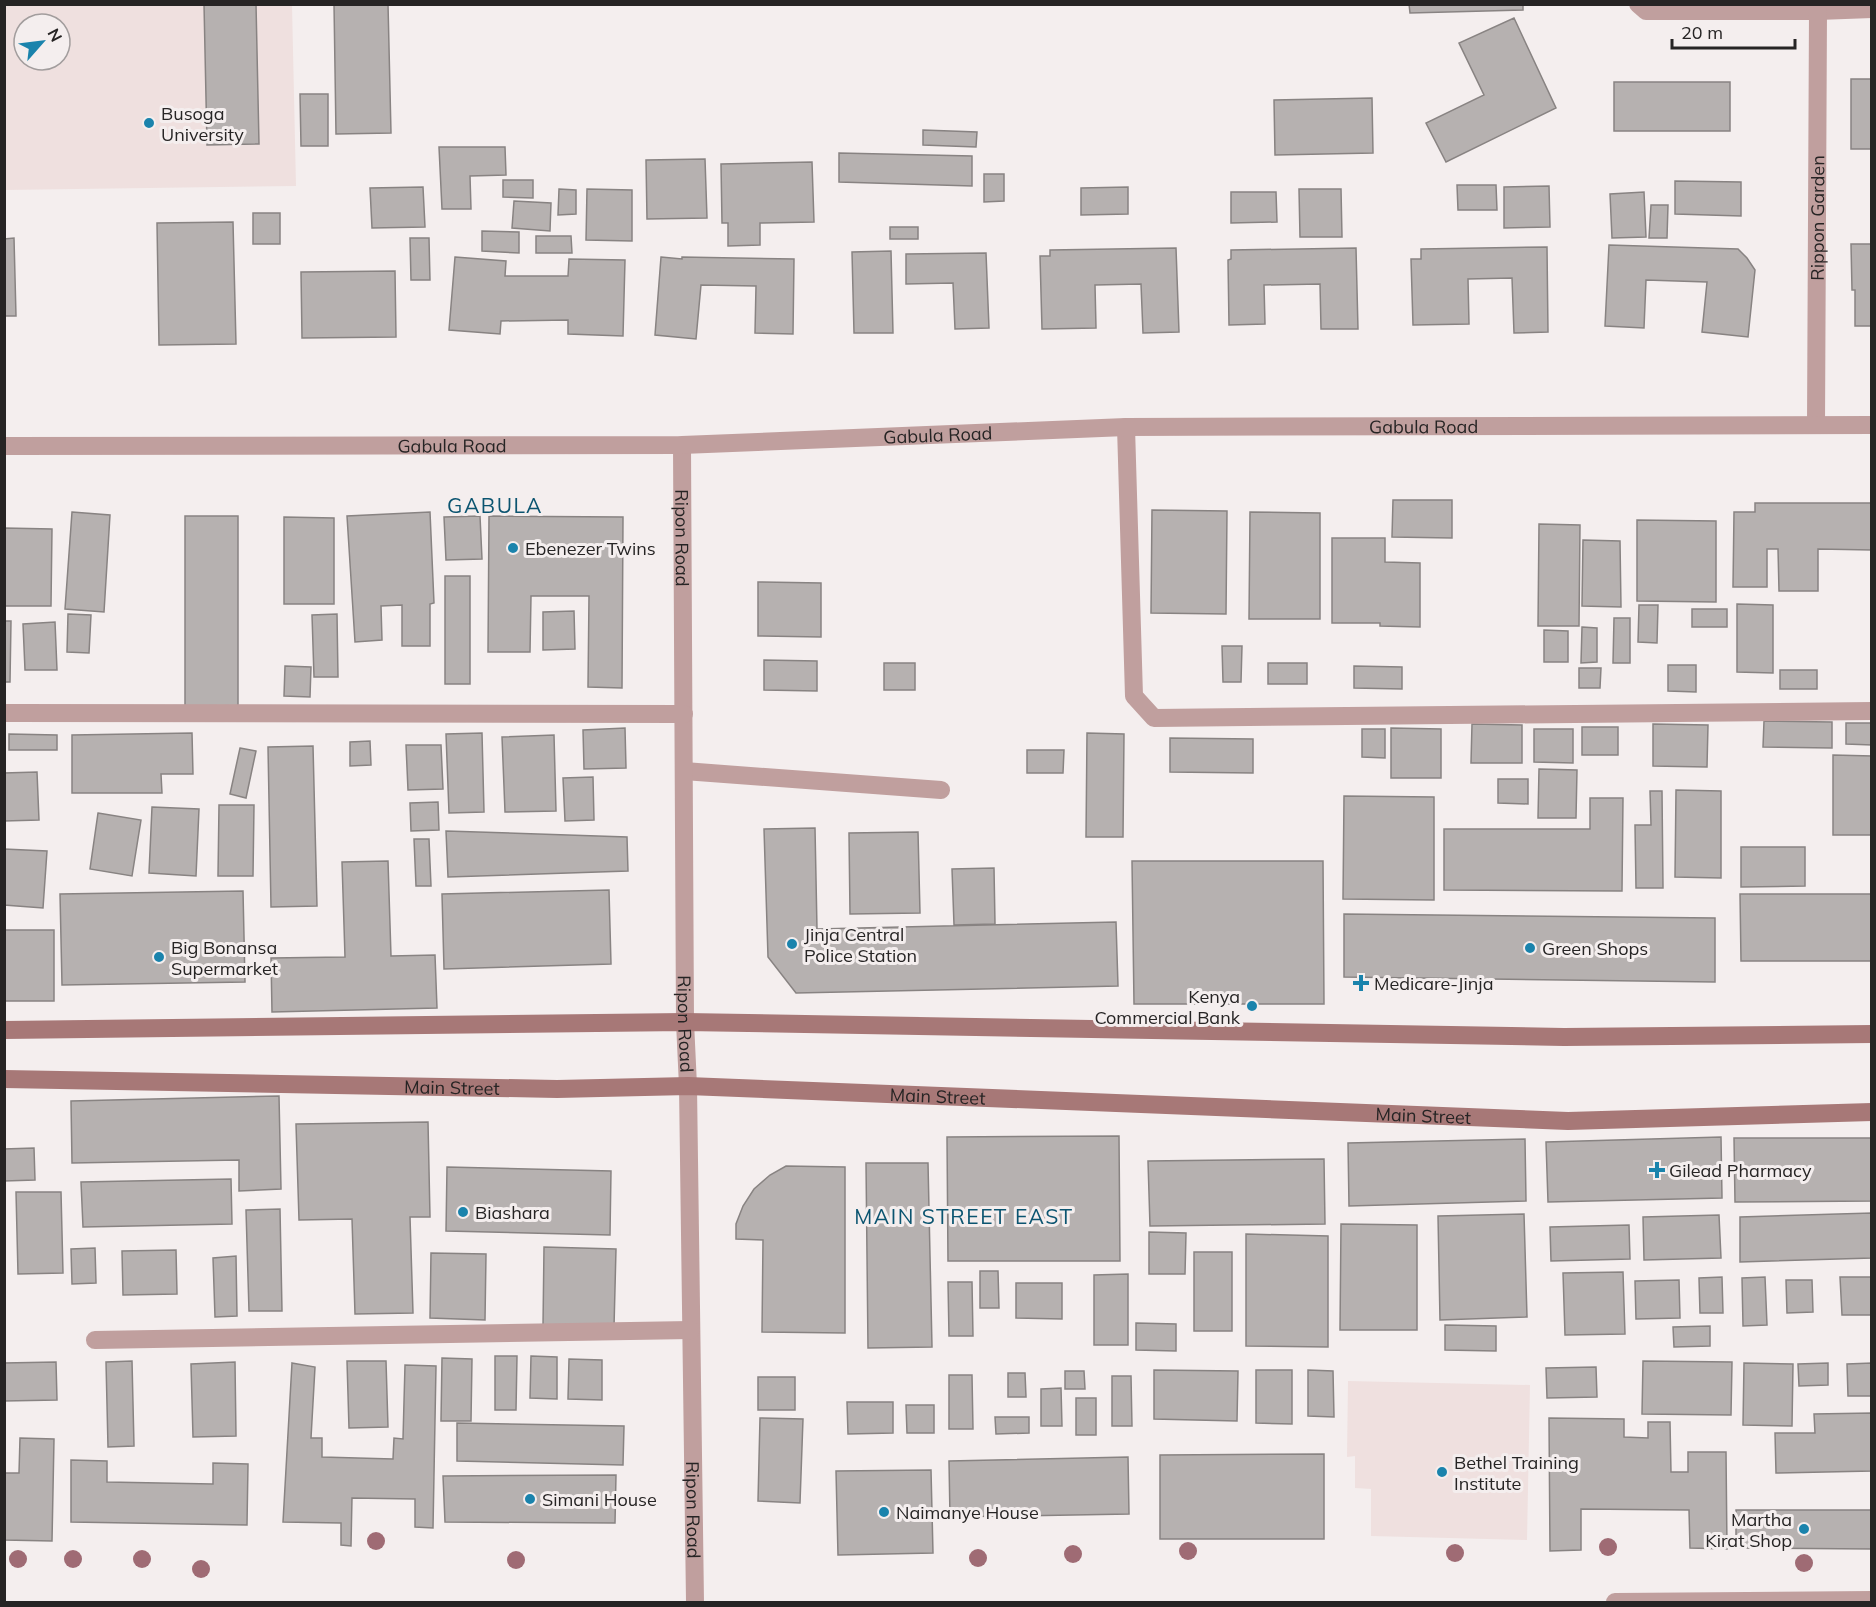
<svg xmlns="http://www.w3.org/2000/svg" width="1876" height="1607" viewBox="0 0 1876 1607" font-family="Mulish,sans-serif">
  <rect width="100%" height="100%" fill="#f4eeee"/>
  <!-- built -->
  <path fill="#efe0df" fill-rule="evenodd" d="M4 5H292L296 186 5 190ZM24 24H60V60H24Z
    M1348 1381 1530 1385 1527 1540 1371 1536V1489L1355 1488V1456L1347 1457Z"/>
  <!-- building -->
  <path fill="#b6b1b0" stroke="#888382" stroke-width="1.5" d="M204 4H256L259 144 207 145Z
    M334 4H388L391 133 336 134Z
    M1409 4H1523V10L1410 13Z
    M1514 18 1556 108 1446 162 1426 123 1484 95 1459 43Z
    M1851 79H1872V149H1851Z
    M1614 82H1730V131H1614Z
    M300 94H328V146H301Z
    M1372 98 1373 153 1275 155 1274 100Z
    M923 130 977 132 976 147 923 145Z
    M439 147H505L506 175 470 176 471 209H442Z
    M839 153 972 156V186L839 182Z
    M705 159 707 218 647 219 646 160Z
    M812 162 814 222 760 223V245L728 246V223H722L721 164Z
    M984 174H1004V201L984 202Z
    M503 180H533V198L503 197Z
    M1675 181 1741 182V216L1675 214Z
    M1457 185H1496L1497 210H1458Z
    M1549 186 1550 227 1504 228V187Z
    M423 187 425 227 372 228 370 188Z
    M1128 187V214L1081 215V188Z
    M559 189 576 190V214L558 215Z
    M587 189 632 190V241L586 240Z
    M1299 189H1341L1342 237H1300Z
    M1231 192H1276L1277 222 1231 223Z
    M1644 192 1646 237 1612 238 1610 194Z
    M514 201 551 203 550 231 512 228Z
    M1651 205H1668L1667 238H1649Z
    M253 213H280V244H253Z
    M233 222 236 344 159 345 157 223Z
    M890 227H918V239H890Z
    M482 231 519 232V253L482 251Z
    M536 236H571L572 253H536Z
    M14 238 16 316H4V239Z
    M410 238H429L430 280H411Z
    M1851 244H1872V326H1855V290H1852Z
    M1609 245 1738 249 1747 258 1755 270 1748 337 1702 332 1707 282 1646 280 1644 328 1605 326Z
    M1547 247 1548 332 1514 333 1512 278 1468 279 1469 324 1413 325 1411 259H1421V249Z
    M1176 248 1179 332 1143 333 1141 284 1095 285 1096 328 1042 329 1040 256H1050V250Z
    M1356 248 1358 329H1321L1320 284 1264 285 1265 324 1229 325 1228 260 1231 259V250Z
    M891 251 893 333H854L852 252Z
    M986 253 989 328 955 329 953 283 906 284V254Z
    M455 257 506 261 505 276H568L569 259 625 260 623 336 568 334V320L501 321 500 334 449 330Z
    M661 257 682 259V257L794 259 793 334 755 333 756 286 701 285 696 339 655 335Z
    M395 271 396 337 302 338 301 272Z
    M1393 500H1452V538L1392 537Z
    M1755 503H1872V550L1818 549V591H1779L1778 549H1767V587H1733L1734 512H1755Z
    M1152 510 1227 511 1226 614 1151 613Z
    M72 512 110 515 104 612 65 609Z
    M430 512 434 603 430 604V646H402V605L381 606 382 640 355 642 347 516Z
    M1250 512 1320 513V619H1249Z
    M185 516H238V706H185Z
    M480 516 482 559 446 560 444 517Z
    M489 516 623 517 622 688 588 687 589 596H531L530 652H488Z
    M284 517 334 518V604H284Z
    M1637 520 1716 521V602L1637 601Z
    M1539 524 1580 525 1579 626H1538Z
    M4 528 52 529 51 606H4Z
    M1332 538H1385V562L1420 563V627L1380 626V623H1332Z
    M1583 540 1620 541 1621 607 1582 606Z
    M445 576H470V684H445Z
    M758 582 821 583V637L758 636Z
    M1737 604 1773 605V673L1737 672Z
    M1639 605H1658L1657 643 1638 642Z
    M1692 609H1727V627H1692Z
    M574 611 575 649 543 650V612Z
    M68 614 91 615 89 653 67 652Z
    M337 614 338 677H314L312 615Z
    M1614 618H1630V663H1613Z
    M4 621H11L10 682H4Z
    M55 622 57 670H25L23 624Z
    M1582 627 1597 628V662L1581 663Z
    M1544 630 1568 631V662H1544Z
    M1222 646H1242L1241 682H1223Z
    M764 660 817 661V691L764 690Z
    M884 663H915V690H884Z
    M1268 663H1307V684H1268Z
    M1668 665H1696V692L1668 691Z
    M285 666 311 667 310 697 284 696Z
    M1354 666 1402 667V689L1354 688Z
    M1579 668H1601L1600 688H1579Z
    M1780 670H1817V689H1780Z
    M1764 721 1832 722V748L1763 747Z
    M1846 723H1872V745L1846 744Z
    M1472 724 1522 725V763H1471Z
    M1653 724 1708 725 1707 767 1653 766Z
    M1582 727H1618V755H1582Z
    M625 728 626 768 584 769 583 730Z
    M1391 728 1441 729V778H1391Z
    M1362 729H1385V758L1362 757Z
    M1534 729H1573V763L1534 762Z
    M192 733 193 774H161L162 793H72V735Z
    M482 733 484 812 449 813 446 734Z
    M1087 733 1124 734 1123 837H1086Z
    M9 734 57 735V750H9Z
    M554 735 556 811 505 812 502 737Z
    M1170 738 1253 739V773L1170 772Z
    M370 741 371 765 350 766V742Z
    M406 745H441L443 789 408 790Z
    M313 746 317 906 271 907 268 747Z
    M240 748 256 751 246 798 230 794Z
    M1027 750H1064L1063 773H1027Z
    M1833 755 1872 756V835H1833Z
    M1539 769 1577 770 1576 818H1538Z
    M37 772 39 820 4 821V773Z
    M593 777 594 820 565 821 563 778Z
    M1498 779H1528V804L1498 803Z
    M1676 790 1721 791V878L1675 877Z
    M1650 791H1662L1663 888H1636L1635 825H1651Z
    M1344 796 1434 797V900L1343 899Z
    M1590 798H1623L1622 891 1444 890V829H1590Z
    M438 802 439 830 411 831 410 803Z
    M219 805H254L253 876H218Z
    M152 807 199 809 196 876 149 873Z
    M98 813 141 820 132 876 90 869Z
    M815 828 817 929 1116 922 1118 986 796 993 768 957 764 829Z
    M446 831 627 837 628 871 448 877Z
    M918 832 920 913 850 914 849 833Z
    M414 839H429L431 886H416Z
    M1741 847H1805V886L1741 887Z
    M4 849 47 851 43 908 4 905Z
    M388 861 391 956 435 955 437 1008 272 1012 271 958 345 957 342 862Z
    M1132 861H1323L1324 1004H1134Z
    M994 868 995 924 954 925 952 869Z
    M609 890 611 964 444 969 442 894Z
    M243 891 245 982 62 985 60 894Z
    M1740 894H1872V961H1741Z
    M1344 914 1715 918V982L1344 977Z
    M4 930H54V1001H4Z
    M279 1096 281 1189 239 1191V1160L72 1163 71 1101Z
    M428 1122 430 1217H410L413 1313 355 1314 352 1219 299 1220 296 1124Z
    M1119 1136 1120 1261H948L947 1137Z
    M1721 1137 1722 1198 1548 1202 1546 1142Z
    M1734 1138H1872V1201L1735 1202Z
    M1525 1139 1526 1201 1349 1206 1348 1143Z
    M34 1148 35 1180 4 1181V1149Z
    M1324 1159 1325 1224 1150 1226 1148 1161Z
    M866 1163H928L932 1347 868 1348Z
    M786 1166 845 1167V1333L762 1332 763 1240 736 1239V1224L743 1206 754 1189 770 1175Z
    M447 1167 611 1171 610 1235 446 1231Z
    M231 1179 232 1224 83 1227 81 1182Z
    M16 1192H61L63 1273 18 1274Z
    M280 1209 282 1311H249L246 1210Z
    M1872 1213V1258L1740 1262V1217Z
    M1524 1214 1527 1317 1440 1320 1438 1216Z
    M1719 1215 1721 1258 1644 1260 1643 1217Z
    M1341 1224 1417 1225V1330H1340Z
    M1629 1225 1630 1259 1551 1261 1550 1227Z
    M1149 1232 1186 1233 1185 1274H1149Z
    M1246 1234 1328 1236V1347L1246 1346Z
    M544 1247 616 1249 614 1327 543 1326Z
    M95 1248 96 1283 72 1284 71 1249Z
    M176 1250 177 1294 123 1295 122 1251Z
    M1194 1252H1232V1331H1194Z
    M431 1253 486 1254 485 1320 430 1318Z
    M236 1256 237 1316 215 1317 213 1258Z
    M980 1271H998L999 1308H980Z
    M1623 1272 1625 1334 1565 1335 1563 1273Z
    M1128 1274V1345H1094V1275Z
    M1722 1277 1723 1313H1700L1699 1278Z
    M1765 1277 1767 1325 1743 1326 1742 1278Z
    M1840 1277H1872V1315H1842Z
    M1679 1280 1680 1318 1636 1319 1635 1281Z
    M1786 1280H1812L1813 1312 1787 1313Z
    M948 1282H972L973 1336H949Z
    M1016 1283H1062V1319L1016 1318Z
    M1136 1323 1176 1324V1351L1136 1350Z
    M1445 1325 1496 1326V1351L1445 1350Z
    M1710 1326V1346L1674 1347 1673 1327Z
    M495 1356H517L516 1410H495Z
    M531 1356 557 1357V1399L530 1398Z
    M442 1358 472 1359 471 1421H441Z
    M569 1359 602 1360V1400L568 1399Z
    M132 1361 134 1446 108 1447 106 1362Z
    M347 1361H386L388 1427 349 1428Z
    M1643 1361 1732 1362 1731 1415 1642 1414Z
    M56 1362 57 1400 4 1401V1363Z
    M235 1362 236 1436 193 1437 191 1364Z
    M292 1363 315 1367 311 1438H322V1457L393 1459 394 1438 403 1439 405 1365 436 1366 433 1528 415 1527V1499L352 1498 351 1546 341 1545V1523L283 1522Z
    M1744 1363 1793 1364 1792 1426 1743 1425Z
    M1828 1363V1385L1799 1386 1798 1364Z
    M1872 1363V1396H1848L1847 1364Z
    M1596 1367 1597 1397 1547 1398 1546 1368Z
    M1154 1370 1238 1371 1237 1421 1154 1419Z
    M1256 1370H1292V1424L1256 1423Z
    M1308 1370 1333 1371 1334 1417 1308 1416Z
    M1065 1371H1084L1085 1389H1065Z
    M1008 1373H1025L1026 1397H1008Z
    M949 1375H972L973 1429H949Z
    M1112 1376H1131L1132 1426H1112Z
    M758 1377H795V1410H758Z
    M1061 1388 1062 1426H1041V1389Z
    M1076 1398H1096V1435H1076Z
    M847 1402H893V1433L848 1434Z
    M906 1405H934V1433H907Z
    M1872 1413V1471L1776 1473 1775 1433H1815L1814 1414Z
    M995 1417H1029V1433L996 1434Z
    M760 1418 803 1419 800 1503 758 1501Z
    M1549 1418 1624 1419V1437L1648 1438V1422H1670L1671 1472H1688V1452H1726L1727 1549 1690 1548 1689 1510 1581 1509V1550L1550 1551Z
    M457 1423 624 1426 623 1465 457 1461Z
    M20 1438 54 1439 52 1541 4 1540V1473H19Z
    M1324 1454V1539H1160V1455Z
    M1128 1457 1129 1514 950 1517 949 1461Z
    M71 1460 107 1461V1482L213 1484V1463L248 1464 247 1525 71 1522Z
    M931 1470 933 1553 838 1555 836 1471Z
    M616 1475 615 1523 445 1522 443 1476Z
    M1736 1510H1872V1549L1736 1548Z"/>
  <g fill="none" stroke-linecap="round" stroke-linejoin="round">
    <!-- lane -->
    <path stroke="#c09f9e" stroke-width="18" d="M684 771 941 790"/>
    <!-- street -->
    <g stroke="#c09f9e" stroke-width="18">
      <path d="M1638 4 1646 11H1818L1872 9"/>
      <path id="s1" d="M1816 425 1818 11"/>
      <path d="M1126 427 1134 696 1154 718 1872 711"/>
      <path id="s2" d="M682 445 685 1022 688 1086 695 1602"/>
      <path id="s3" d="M4 446 682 445 1126 427 1872 425"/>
      <path d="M4 713 684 714"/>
      <path d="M95 1340 691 1330"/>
      <path d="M1615 1602 1872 1600"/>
    </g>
    <!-- secondary -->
    <g stroke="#a77877" stroke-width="18">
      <path d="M4 1030 685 1022 1564 1037 1872 1034"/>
      <path id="s4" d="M4 1079 557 1089 688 1086 1568 1121 1872 1112"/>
    </g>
  </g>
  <!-- trees -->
  <g fill="#9f6b74">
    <circle cx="376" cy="1541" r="9"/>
    <circle cx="1608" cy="1547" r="9"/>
    <circle cx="1188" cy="1551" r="9"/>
    <circle cx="1455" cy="1553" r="9"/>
    <circle cx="1073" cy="1554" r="9"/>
    <circle cx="978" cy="1558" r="9"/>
    <circle cx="18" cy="1559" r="9"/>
    <circle cx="73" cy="1559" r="9"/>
    <circle cx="142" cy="1559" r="9"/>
    <circle cx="516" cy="1560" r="9"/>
    <circle cx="1804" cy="1563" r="9"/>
    <circle cx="201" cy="1569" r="9"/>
  </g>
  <!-- markers -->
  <g fill="#1a83ac" stroke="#f4eeee" stroke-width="2">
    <circle cx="149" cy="123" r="6"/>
    <circle cx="513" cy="548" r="6"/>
    <circle cx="792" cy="944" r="6"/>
    <circle cx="1530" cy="948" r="6"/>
    <circle cx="159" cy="957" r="6"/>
    <path d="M1358 974h6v6h6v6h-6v6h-6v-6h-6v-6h6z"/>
    <circle cx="1252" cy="1006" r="6"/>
    <path d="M1654 1161h6v6h6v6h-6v6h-6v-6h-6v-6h6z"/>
    <circle cx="463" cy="1212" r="6"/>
    <circle cx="1442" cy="1472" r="6"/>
    <circle cx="530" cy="1499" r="6"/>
    <circle cx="884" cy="1512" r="6"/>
    <circle cx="1804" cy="1529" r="6"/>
  </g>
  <g text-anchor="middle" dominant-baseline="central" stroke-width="6" stroke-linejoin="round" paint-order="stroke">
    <!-- poi labels -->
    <g font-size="18" fill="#262424" stroke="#f4eeee" text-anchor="start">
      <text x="161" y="113">Busoga<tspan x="161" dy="21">University</tspan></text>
      <text x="525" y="548">Ebenezer Twins</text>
      <text x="804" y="934">Jinja Central<tspan x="804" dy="21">Police Station</tspan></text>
      <text x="171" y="947">Big Bonansa<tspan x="171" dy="21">Supermarket</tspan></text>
      <text x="1542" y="948">Green Shops</text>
      <text x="1374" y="983">Medicare-Jinja</text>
      <text x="1240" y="996" text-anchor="end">Kenya<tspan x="1240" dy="21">Commercial Bank</tspan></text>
      <text x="1669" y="1170">Gilead Pharmacy</text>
      <text x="475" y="1212">Biashara</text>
      <text x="1454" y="1462">Bethel Training<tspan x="1454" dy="21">Institute</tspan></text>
      <text x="542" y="1499">Simani House</text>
      <text x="896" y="1512">Naimanye House</text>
      <text x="1792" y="1519" text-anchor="end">Martha<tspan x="1792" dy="21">Kirat Shop</tspan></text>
    </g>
    <!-- street labels -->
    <g font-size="18" fill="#262424" stroke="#f4eeee">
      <text stroke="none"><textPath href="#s1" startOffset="207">Rippon Garden</textPath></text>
      <text stroke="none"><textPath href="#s3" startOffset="1420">Gabula Road</textPath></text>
      <text stroke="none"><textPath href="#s3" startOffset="934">Gabula Road</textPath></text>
      <text stroke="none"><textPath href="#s3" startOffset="448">Gabula Road</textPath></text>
      <text stroke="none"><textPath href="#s2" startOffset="93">Ripon Road</textPath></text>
      <text stroke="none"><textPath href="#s2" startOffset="579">Ripon Road</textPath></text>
      <text stroke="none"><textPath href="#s4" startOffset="448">Main Street</textPath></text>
      <text stroke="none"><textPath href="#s4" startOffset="934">Main Street</textPath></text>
      <text stroke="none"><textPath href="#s4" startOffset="1420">Main Street</textPath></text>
      <text stroke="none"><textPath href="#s2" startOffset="1065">Ripon Road</textPath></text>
    </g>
    <!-- quarter labels -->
    <g font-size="21" letter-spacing="1.5" fill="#0b5470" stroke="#f4eeee">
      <text x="495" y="505">GABULA</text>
      <text x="964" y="1216">MAIN STREET EAST</text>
    </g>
  </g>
  <!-- border -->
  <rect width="1876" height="1607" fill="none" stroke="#262424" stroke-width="12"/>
  <!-- north arrow -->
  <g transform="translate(42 42) rotate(62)"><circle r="28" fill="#f4eeee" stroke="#a29d9d" stroke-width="1.5"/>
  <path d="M0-4.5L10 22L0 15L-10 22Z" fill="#1a83ac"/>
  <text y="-9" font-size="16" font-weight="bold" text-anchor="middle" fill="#262424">N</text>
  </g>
  <!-- scale -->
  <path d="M1672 39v9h123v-9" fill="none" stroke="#262424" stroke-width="3"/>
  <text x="1681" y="39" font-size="18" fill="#262424" stroke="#f4eeee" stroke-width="4.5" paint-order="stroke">20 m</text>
</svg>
